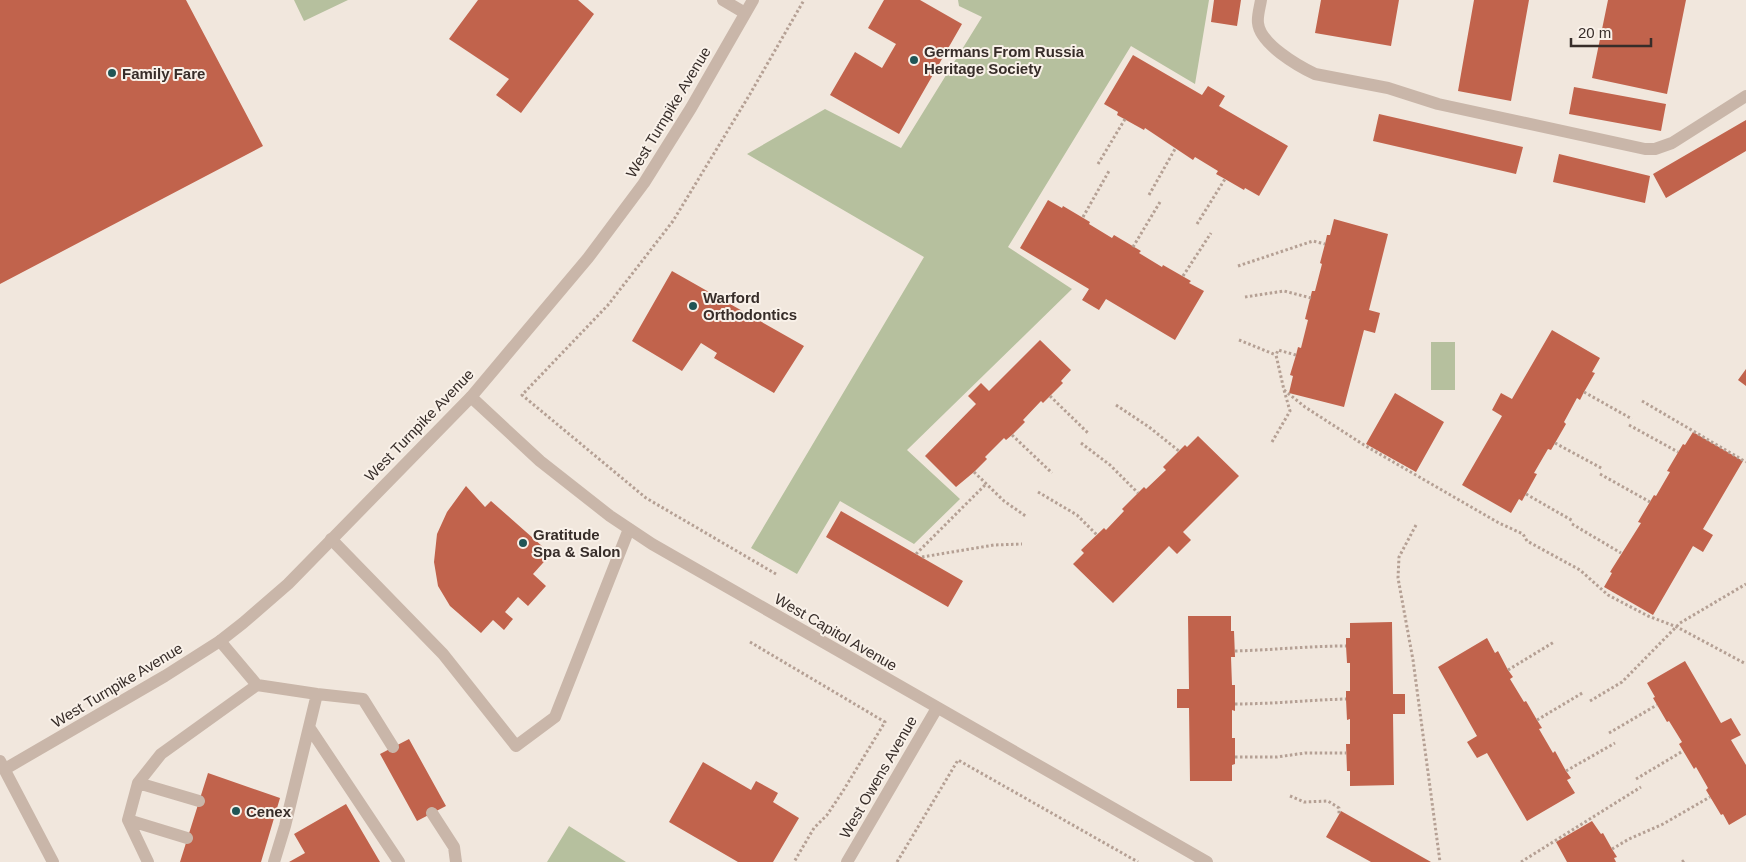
<svg xmlns="http://www.w3.org/2000/svg" width="1746" height="862" viewBox="0 0 1746 862" font-family="Helvetica,sans-serif">
  <rect width="100%" height="100%" fill="#f1e7dd"/>
  <!-- green -->
  <path fill="#b6c09e" d="M294 0H348L304 21Z
    M958 0H1209L1195 84 1131 46 1008 247 1072 289 907 450 960 499 914 544 840 501 797 574 751 548 924 257 747 154 825 109 901 148 982 17 959 6Z
    M1431 342H1455V390H1431Z
    M569 826 626 862H547Z"/>
  <!-- building -->
  <path fill="#c1634c" d="M0 0H186L263 146 0 284Z
    M478 0H578L594 14 521 113 496 95 509 79 449 39Z
    M884 0H920L962 24 899 134 830 95 855 52 882 68 896 44 868 28Z
    M1214 0H1241L1237 26 1211 22Z
    M1321 0H1399L1391 46 1315 33Z
    M1474 0H1529L1511 101 1458 91Z
    M1608 0H1686L1667 94 1592 78Z
    M1133 55 1202 95 1208 86 1225 96 1219 106 1288 146 1259 196 1245 188 1244 190 1225 179 1216 174 1218 171 1195 157 1193 160 1145 128 1144 130 1117 115 1118 112 1104 104Z
    M1574 87 1666 104 1661 131 1569 114Z
    M1379 114 1523 147 1516 174 1373 141Z
    M1746 120V151L1666 198 1653 174Z
    M1559 154 1650 176 1645 203 1553 182Z
    M1048 200 1062 208 1063 206 1090 222 1089 224 1112 238 1114 235 1141 251 1139 253 1162 267 1163 265 1191 281 1189 283 1204 291 1175 340 1106 299 1099 310 1082 300 1089 289 1020 248Z
    M1334 219 1388 234 1369 310 1380 313 1375 333 1364 330 1344 407 1289 393 1293 376 1290 375 1296 355 1298 347 1301 348 1308 320 1305 319 1312 291H1315L1322 264 1320 263 1325 244 1327 235H1330Z
    M672 271 804 346 774 393 714 358 717 353 701 343 682 371 632 341Z
    M1552 330 1600 358 1592 372 1595 373 1584 392 1580 400 1577 398 1564 422 1566 424 1551 450 1548 449 1534 473 1537 474 1522 501 1519 499 1511 513 1462 485 1502 416 1492 410 1501 393 1512 399Z
    M1040 340 1071 370 1061 381 1063 383 1043 403 1041 401 1023 420 1025 422 1012 435 1006 440 1004 438 985 457 987 459 974 472 956 487 925 456 976 404 968 396 981 383 989 391Z
    M1746 369V386L1738 380Z
    M1395 393 1444 422 1416 472 1366 444Z
    M1693 432 1743 461 1703 529 1713 535 1703 552 1693 546 1653 615 1604 587 1612 573 1610 572 1641 523 1638 522 1654 495 1656 496 1670 472 1667 471 1683 444 1685 445Z
    M1198 436 1239 476 1183 532 1191 540 1177 554 1169 546 1113 603 1073 564 1084 553 1081 550 1104 528 1106 530 1124 511 1122 509 1144 487 1146 489 1166 470 1163 467 1185 445 1187 447Z
    M466 486 485 507 491 501 551 554 533 574 546 586 528 606 518 597 505 612 513 619 504 630 493 620 481 633 450 606 438 586 434 562 437 534 447 512Z
    M841 511 963 581 948 607 826 537Z
    M1188 616H1231V631H1234L1235 657H1231L1232 685H1235V711L1232 710V738H1235V764L1232 765V781H1190L1189 708H1177V689H1189Z
    M1392 622 1393 694H1405V714H1393L1394 785 1350 786V771H1347L1346 744H1350V719L1347 720 1346 699V691H1350V663H1347L1346 646V638H1350V623Z
    M1487 638 1495 653 1498 651 1508 670 1513 677 1510 679 1524 702 1526 701 1537 720 1542 728 1539 729 1553 753 1555 751 1566 771 1571 778 1567 780 1575 793 1527 821 1487 753 1477 758 1467 742 1477 736 1438 667Z
    M1685 661 1721 723 1731 718 1741 735 1731 740 1746 765V815L1729 825 1723 814 1721 815 1706 790 1708 788 1696 767 1694 769 1679 744 1682 742 1669 721 1667 722 1653 698 1655 697 1647 683Z
    M409 739 446 806 417 821 380 754Z
    M703 762 751 790 756 781 778 793 773 802 799 818 773 862H738L669 822Z
    M208 773 280 798 261 862H180Z
    M346 804 380 862H289L305 853 294 834Z
    M1341 811 1431 862H1371L1326 837Z
    M1592 821 1601 834 1603 833 1612 849 1617 857 1614 858 1616 862H1567L1556 842Z"/>
  <g fill="none" stroke-linecap="round" stroke-linejoin="round">
    <!-- path -->
    <path stroke="#b5a094" stroke-width="3" stroke-dasharray="2.5 2.5" stroke-linecap="butt" d="M1098 164 1125 119
      M1149 195 1175 149
      M1083 217 1109 171
      M1197 224 1225 179
      M1133 247 1160 202
      M1238 266 1313 241 1325 244
      M1183 276 1211 233
      M1245 297 1284 291 1311 298
      M1239 340 1276 355
      M1296 355 1278 350 1276 355 1284 390 1305 407 1364 445 1499 523 1523 534 1527 541 1580 570 1608 595 1648 616 1677 627 1746 664
      M1584 392 1632 419
      M1050 396 1089 434
      M1642 401 1746 462
      M1116 405 1149 427 1179 451
      M1629 425 1678 452
      M1012 435 1052 473
      M1272 442 1290 411 1284 390
      M1081 443 1110 465 1138 493
      M1555 443 1603 469
      M974 472 1004 501 1027 517
      M1600 474 1650 502
      M1038 492 1077 515 1097 535
      M1526 494 1573 521
      M1572 524 1621 553
      M1416 525 1399 557 1398 578 1413 660 1440 862
      M916 554 986 484
      M922 557 994 545 1022 544
      M776 574 646 498 522 395 608 305 673 221 750 94 804 0
      M750 642 885 722 843 791 827 815 814 828 794 862
      M1235 651C1272 650 1309 646 1346 646
      M1508 670 1554 642
      M1590 701 1622 682 1680 623 1746 584
      M1235 704C1272 704 1309 700 1346 699
      M1537 720 1584 692
      M1609 733 1657 705
      M1235 757H1277L1305 753H1346
      M1566 771 1615 743
      M1636 779 1683 751
      M1290 796 1304 802 1328 801 1339 808V814
      M1612 849 1629 839 1663 824 1710 797
      M897 862 958 760 1138 862
      M1521 862 1641 787
      M1682 862 1686 859"/>
    <!-- service -->
    <path stroke="#c9b6a9" stroke-width="12" d="M723 0 745 13
      M1261 0C1260 7 1257 16 1258 23 1260 44 1298 66 1315 74L1388 88 1438 104 1645 149H1655L1672 143 1746 96
      M331 539 443 654 516 746 555 717 629 529
      M220 641 257 685 317 694 363 699 393 747
      M309 727 399 862
      M138 783 199 801
      M432 813 454 847 456 862
      M128 820 187 838
      M148 862 128 820 138 783 161 754 257 685
      M274 862 285 826 317 694"/>
    <!-- minor -->
    <path stroke="#c9b6a9" stroke-width="12" d="M471 397 540 461 610 516 652 544 1207 862
      M847 862 937 708"/>
    <!-- tertiary -->
    <path stroke="#c9b6a9" stroke-width="12" d="M0 761 53 862
      M5 769 165 676 220 641 243 623 288 584 471 397 588 258 644 183 691 108 753 0"/>
  </g>
  <!-- markers -->
  <g fill="#205556" stroke="#f9f1e9" stroke-width="2">
    <circle cx="914" cy="60" r="5"/>
    <circle cx="112" cy="73" r="5"/>
    <circle cx="693" cy="306" r="5"/>
    <circle cx="523" cy="543" r="5"/>
    <circle cx="236" cy="811" r="5"/>
  </g>
  <g text-anchor="middle" dominant-baseline="central" stroke-width="4" stroke-linejoin="round" paint-order="stroke">
    <!-- poi labels -->
    <g font-size="15" font-weight="bold" fill="#372d29" stroke="#f9f1e9" text-anchor="start">
      <text x="924" y="51">Germans From Russia<tspan x="924" dy="17">Heritage Society</tspan></text>
      <text x="122" y="73">Family Fare</text>
      <text x="703" y="297">Warford<tspan x="703" dy="17">Orthodontics</tspan></text>
      <text x="533" y="534">Gratitude<tspan x="533" dy="17">Spa &amp; Salon</tspan></text>
      <text x="246" y="811">Cenex</text>
    </g>
    <!-- street labels -->
    <g font-size="15" fill="#372d29" stroke="#f9f1e9">
      <text transform="translate(668 112) rotate(-59)">West Turnpike Avenue</text>
      <text transform="translate(419 425) rotate(-46)">West Turnpike Avenue</text>
      <text transform="translate(836 632) rotate(30)">West Capitol Avenue</text>
      <text transform="translate(117 685) rotate(-31)">West Turnpike Avenue</text>
      <text transform="translate(878 777) rotate(-60)">West Owens Avenue</text>
    </g>
  </g>
  <!-- scale -->
  <path d="M1571 38v8h80v-8" fill="none" stroke="#372d29" stroke-width="2.5"/>
  <text x="1578" y="38" font-size="15" fill="#372d29" stroke="#f9f1e9" stroke-width="4" paint-order="stroke">20 m</text>
</svg>
